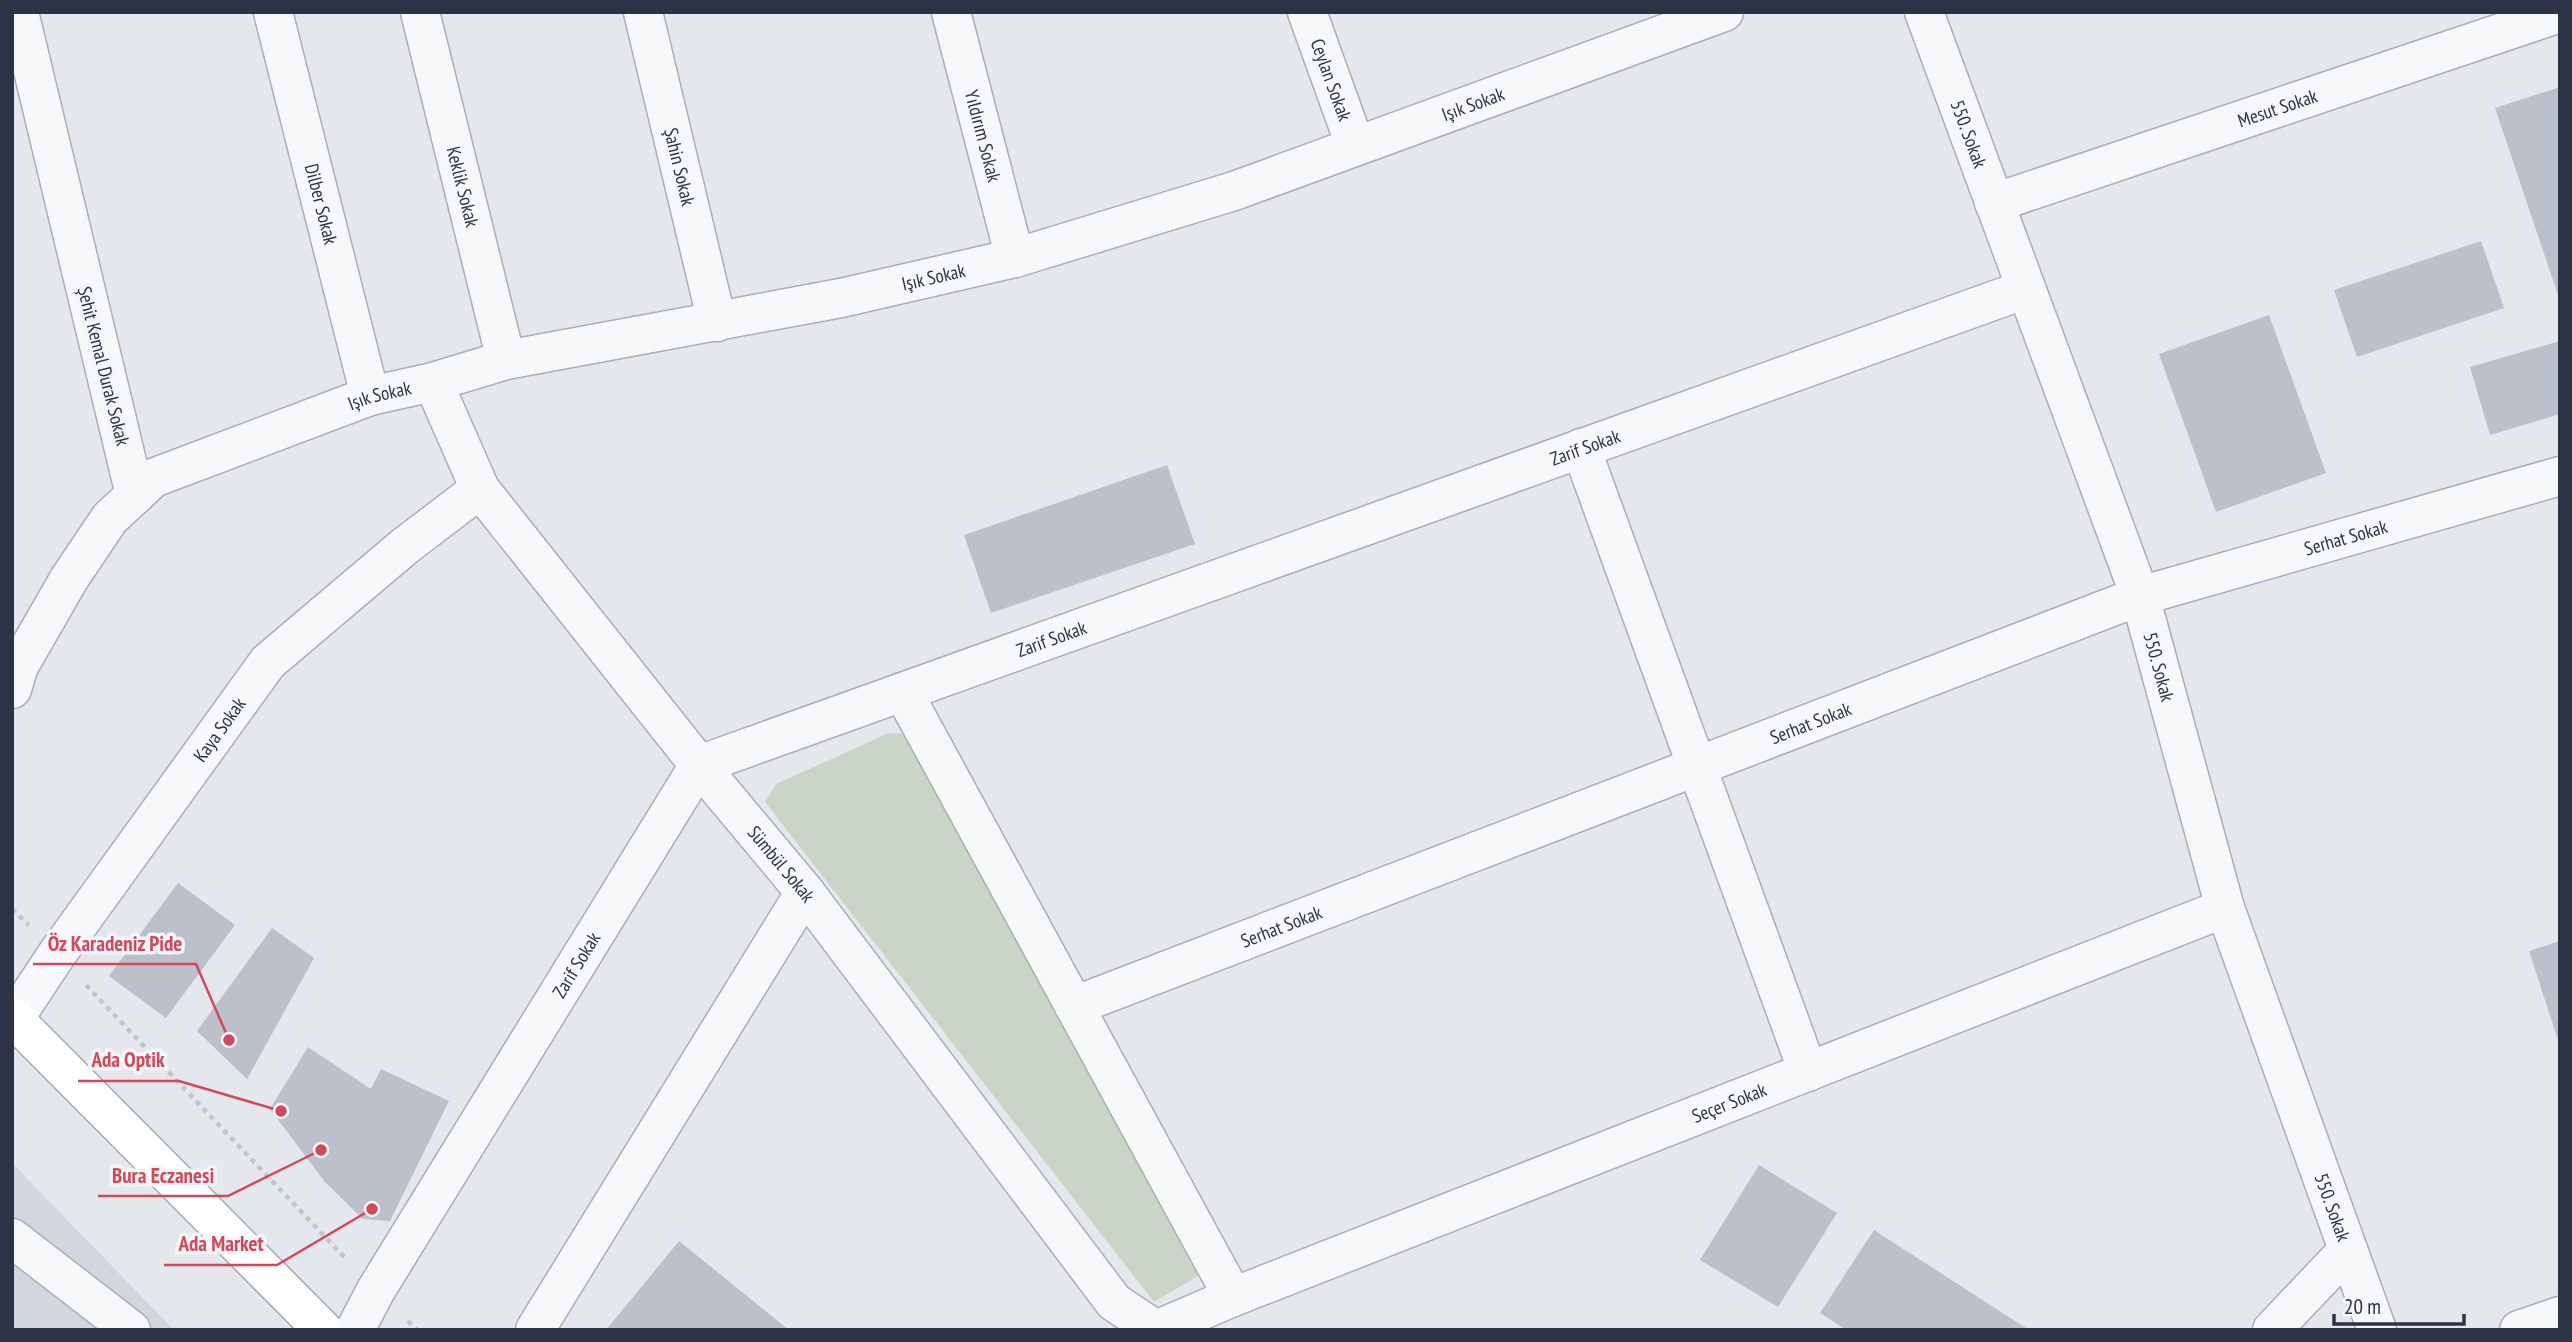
<svg xmlns="http://www.w3.org/2000/svg" width="2572" height="1342" viewBox="0 0 2572 1342" font-family="'PT Sans Narrow',sans-serif">
  <rect width="100%" height="100%" fill="#e4e7ec"/>
  <!-- built -->
  <path fill="#d2d6de" d="M12 1163 174 1330H12Z"/>
  <!-- green -->
  <path fill="#c9d6c5" d="M889 733 908 734 1198 1276 1154 1302 765 802 776 784Z"/>
  <!-- building -->
  <path fill="#bbc0ca" d="M2560 87V298H2559L2495 108Z
    M2481 241 2504 308 2357 357 2334 290Z
    M2269 315 2326 473 2216 512 2159 354Z
    M2560 341V414L2490 435 2470 367Z
    M1167 465 1195 544 991 613 964 535Z
    M178 883 235 925 166 1018 109 976Z
    M272 928 314 958 247 1079 197 1031Z
    M2560 941V1043H2559L2529 951Z
    M308 1047 371 1089 381 1069 449 1101 390 1221 363 1219 325 1182 270 1109Z
    M1759 1165 1837 1213 1778 1307 1700 1260Z
    M1874 1230 2029 1330H1846L1820 1313Z
    M679 1241 789 1330H606Z"/>
  <g fill="none" stroke-linecap="round" stroke-linejoin="round">
    <defs>
      <g id="minor">
        <path id="s1" d="M273 12 370 396"/>
        <path id="s2" d="M420 12 506 360"/>
        <path id="s3" d="M643 12 717 322"/>
        <path id="s4" d="M951 12 1015 258"/>
        <path id="s5" d="M1307 12 1355 145"/>
        <path id="s6" d="M1924 12 2140 596 2225 908 2377 1330"/>
        <path id="s7" d="M1994 203 2560 13"/>
        <path id="s8" d="M433 382 480 489 699 765 805 892 1114 1302 1156 1330 1233 1297 2225 908"/>
        <path d="M1581 448 1808 1072"/>
        <path id="s9" d="M135 495 153 478 370 396 433 382 506 360 841 298 1015 258 1234 191 1724 12"/>
        <path d="M12 689 19 666 69 579 110 518 135 495 19 12"/>
        <path d="M903 692 1233 1297"/>
        <path id="s10" d="M1074 1006 2140 596 2560 476"/>
        <path id="s11" d="M14 1019 57 954 268 662 405 546 480 489"/>
        <path d="M12 1238 131 1330"/>
        <path id="s12" d="M355 1330 376 1290 699 765 2026 289"/>
        <path d="M535 1330 805 892"/>
        <path d="M2272 1330 2347 1251"/>
        <path d="M2519 1330 2560 1316"/>
      </g>
      <path id="major" d="M12 1017 323 1330"/>
    </defs>
    <!-- minor casing -->
    <use href="#minor" stroke="#a9aeb7" stroke-width="41"/>
    <!-- major casing -->
    <use href="#major" stroke="#a3abb8" stroke-width="41"/>
    <!-- path -->
    <path stroke="#c2c5cb" stroke-width="4.5" stroke-dasharray="5 5" stroke-linecap="butt" d="M12 909 29 925
      M86 985 347 1260
      M408 1321 417 1330"/>
    <!-- minor -->
    <use href="#minor" stroke="#f7f8fa" stroke-width="38"/>
    <!-- major -->
    <use href="#major" stroke="#fff" stroke-width="38"/>
  </g>
  <g text-anchor="middle" dominant-baseline="central" stroke-width="7" stroke-linejoin="round" paint-order="stroke">
    <!-- street labels -->
    <g font-size="19" fill="#2b3445" stroke="#f4f6f9">
      <text stroke="none"><textPath href="#s5" startOffset="72">Ceylan Sokak</textPath></text>
      <text stroke="none"><textPath href="#s9" startOffset="1400">Işık Sokak</textPath></text>
      <text stroke="none"><textPath href="#s7" startOffset="299">Mesut Sokak</textPath></text>
      <text stroke="none"><textPath href="#s6" startOffset="130">550. Sokak</textPath></text>
      <text stroke="none"><textPath href="#s4" startOffset="128">Yıldırım Sokak</textPath></text>
      <text stroke="none"><textPath href="#s3" startOffset="159">Şahin Sokak</textPath></text>
      <text stroke="none"><textPath href="#s2" startOffset="180">Keklik Sokak</textPath></text>
      <text stroke="none"><textPath href="#s1" startOffset="198">Dilber Sokak</textPath></text>
      <text stroke="none"><textPath href="#s9" startOffset="833">Işık Sokak</textPath></text>
      <text transform="translate(104 366) rotate(76)">Şehit Kemal Durak Sokak</text>
      <text stroke="none"><textPath href="#s9" startOffset="266">Işık Sokak</textPath></text>
      <text stroke="none"><textPath href="#s12" startOffset="1603">Zarif Sokak</textPath></text>
      <text stroke="none"><textPath href="#s10" startOffset="1356">Serhat Sokak</textPath></text>
      <text stroke="none"><textPath href="#s12" startOffset="1036">Zarif Sokak</textPath></text>
      <text stroke="none"><textPath href="#s6" startOffset="696">550. Sokak</textPath></text>
      <text stroke="none"><textPath href="#s10" startOffset="789">Serhat Sokak</textPath></text>
      <text stroke="none"><textPath href="#s11" startOffset="355">Kaya Sokak</textPath></text>
      <text stroke="none"><textPath href="#s8" startOffset="598">Sümbül Sokak</textPath></text>
      <text stroke="none"><textPath href="#s10" startOffset="222">Serhat Sokak</textPath></text>
      <text stroke="none"><textPath href="#s12" startOffset="427">Zarif Sokak</textPath></text>
      <text stroke="none"><textPath href="#s8" startOffset="1815">Seçer Sokak</textPath></text>
      <text stroke="none"><textPath href="#s6" startOffset="1264">550. Sokak</textPath></text>
    </g>
  </g>
  <!-- callouts -->
  <path fill="none" stroke="#d1495b" stroke-width="2.5" d="M229 1040L196 964H33M281 1111L179 1081H78M321 1150L228 1196H98M372 1209L277 1265H164"/>
  <g fill="#d1495b" stroke="#f4f6f9" stroke-width="2.5">
    <circle cx="229" cy="1040" r="7"/>
    <circle cx="281" cy="1111" r="7"/>
    <circle cx="321" cy="1150" r="7"/>
    <circle cx="372" cy="1209" r="7"/>
  </g>
  <g font-size="21" text-anchor="middle" font-weight="bold" fill="#d1495b" stroke="#f4f6f9" stroke-width="7" stroke-linejoin="round" paint-order="stroke">
    <text x="115" y="951">Öz Karadeniz Pide</text>
    <text x="128" y="1067">Ada Optik</text>
    <text x="163" y="1183">Bura Eczanesi</text>
    <text x="221" y="1251">Ada Market</text>
  </g>
  <!-- border -->
  <rect width="2572" height="1342" fill="none" stroke="#2b3445" stroke-width="28"/>
  <!-- scale -->
  <path d="M2334 1314v10h130v-10" fill="none" stroke="#2b3445" stroke-width="3.5"/>
  <text x="2344" y="1314" font-size="21" fill="#2b3445" stroke="#f4f6f9" stroke-width="5" paint-order="stroke">20 m</text>
</svg>
